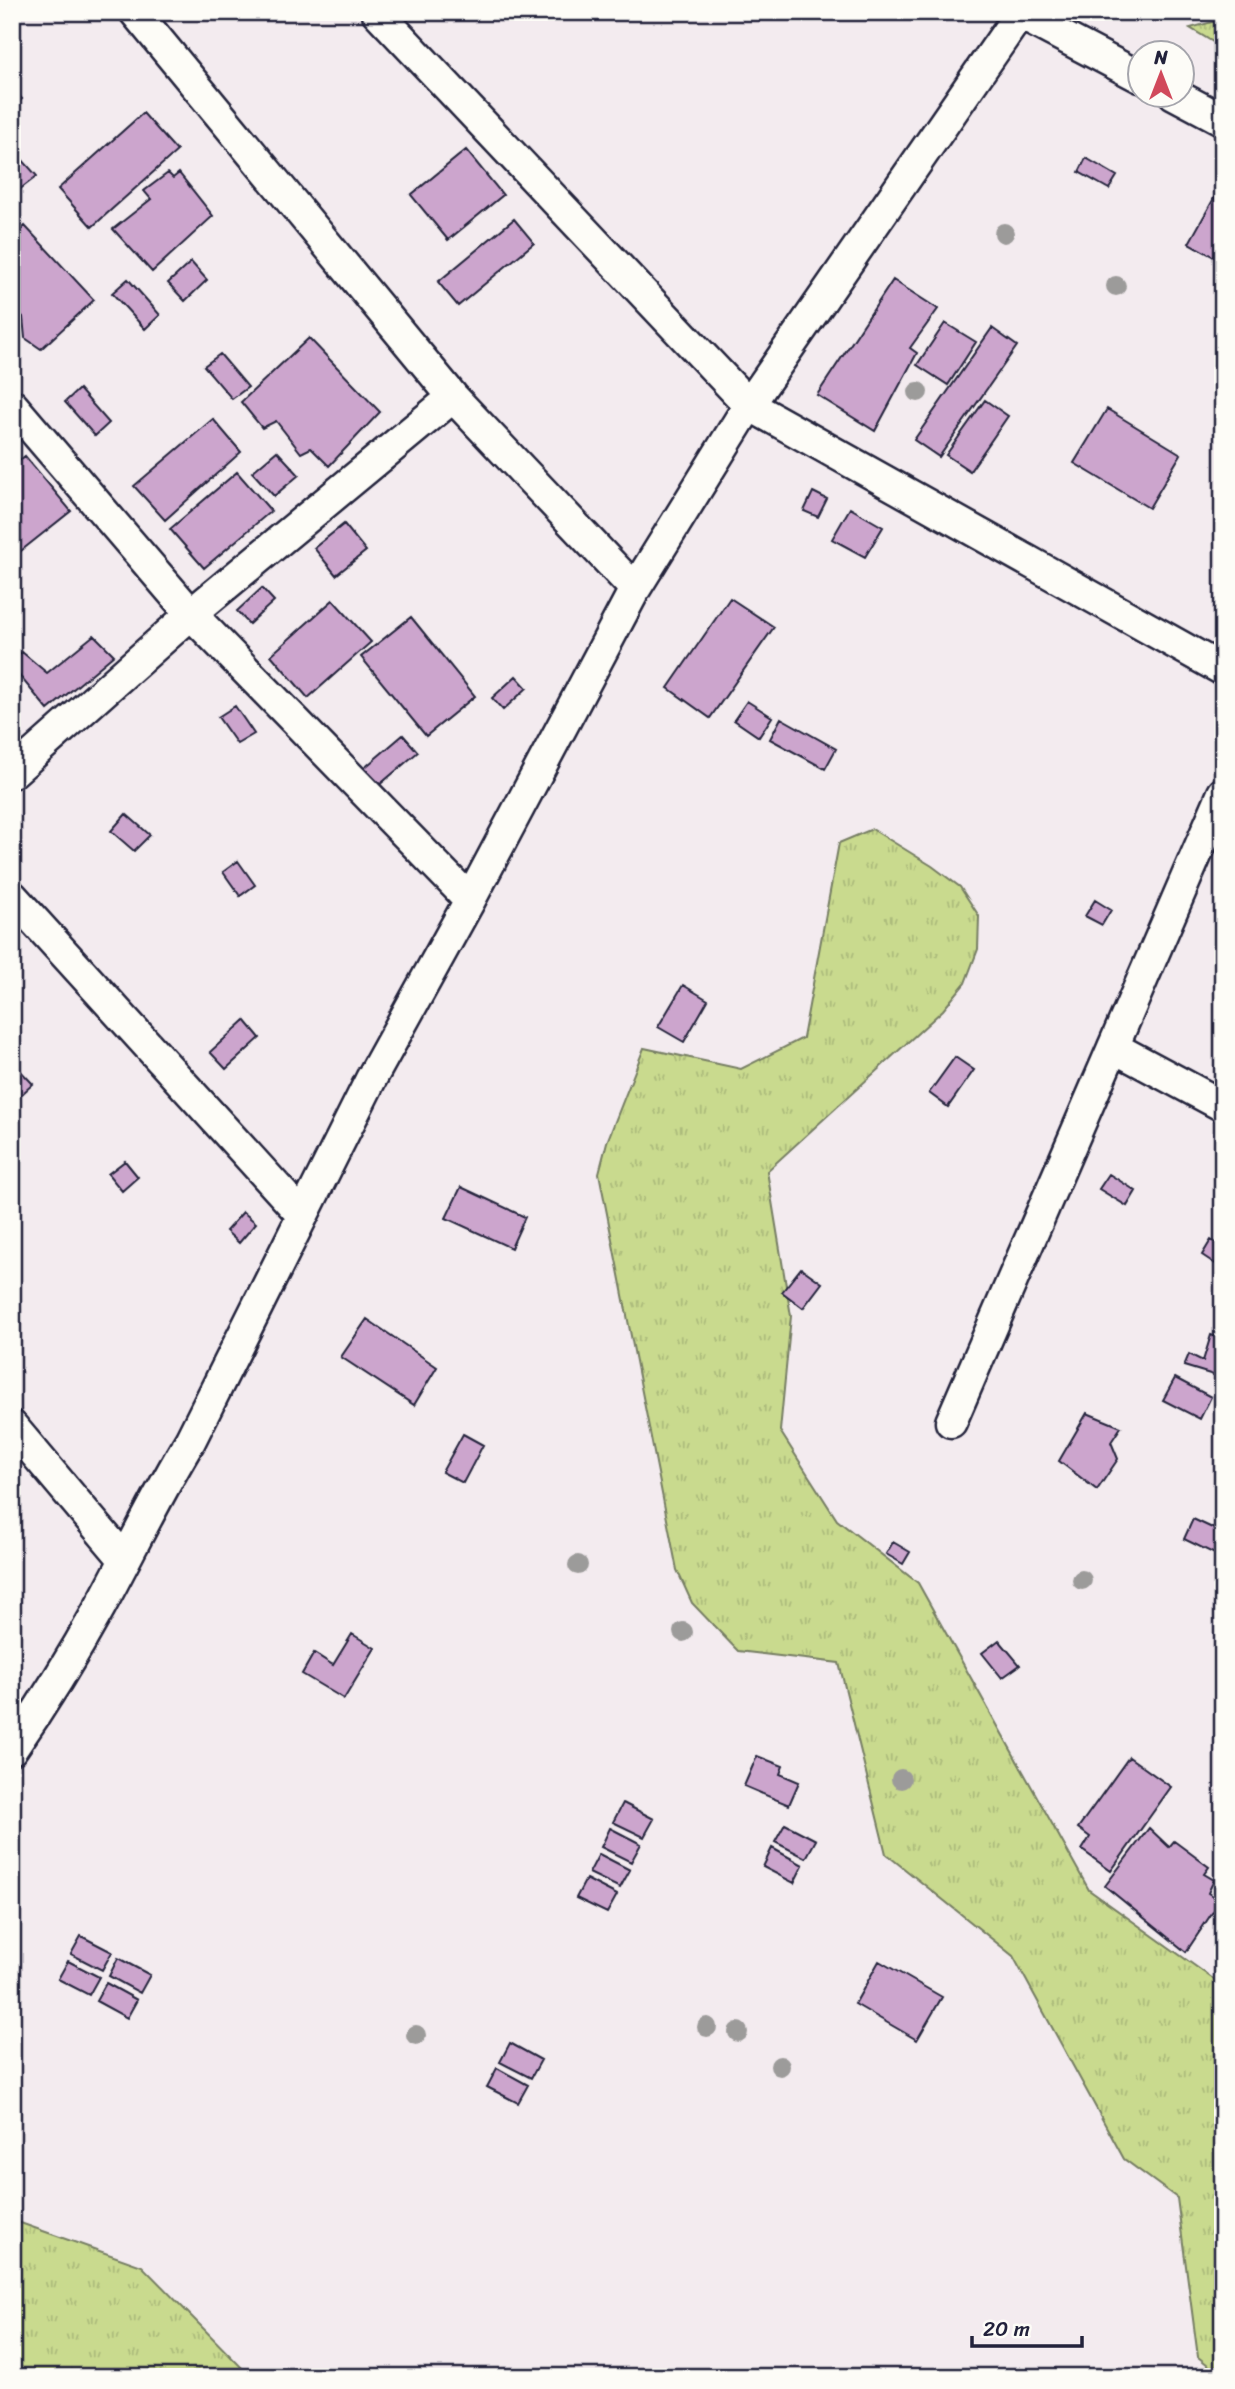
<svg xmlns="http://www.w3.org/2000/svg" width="1235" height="2389" viewBox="0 0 1235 2389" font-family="Sriracha,sans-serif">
  <defs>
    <pattern id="grass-tufts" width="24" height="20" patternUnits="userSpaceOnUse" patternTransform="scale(1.75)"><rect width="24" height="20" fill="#c9da8e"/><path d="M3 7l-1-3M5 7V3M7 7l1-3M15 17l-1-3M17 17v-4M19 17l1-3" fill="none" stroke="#acbb7b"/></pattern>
  </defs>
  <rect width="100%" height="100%" fill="#f3ebef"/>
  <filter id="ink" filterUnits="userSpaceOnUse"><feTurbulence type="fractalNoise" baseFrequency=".0143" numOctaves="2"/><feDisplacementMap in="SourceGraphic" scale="14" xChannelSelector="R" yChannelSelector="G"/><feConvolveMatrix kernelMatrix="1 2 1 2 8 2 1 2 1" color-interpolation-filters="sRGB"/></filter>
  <g filter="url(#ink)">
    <!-- grass -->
    <path fill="url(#grass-tufts)" stroke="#767e64" stroke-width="2" d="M1223 19V48L1190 28Z
      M872 829 932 866 960 887 979 916 978 949 965 983 943 1010 767 1171 791 1316 780 1431 837 1520 918 1583 1089 1890 1223 1986V2377L1198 2357 1177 2198 1124 2159 1013 1956 886 1854 839 1663 738 1651 692 1603 677 1570 599 1173 607 1142 644 1048 741 1069 803 1038 839 843Z
      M12 2220 142 2266 251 2377H12Z"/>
    <!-- building -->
    <path fill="#cca5cd" stroke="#22223b" stroke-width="2" d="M12 89 22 99 12 108Z
      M143 113 177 151 92 227 58 189Z
      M12 148 37 176 19 190 12 183Z
      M466 150 503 195 448 240 411 195Z
      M1086 158 1117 176 1109 189 1079 172Z
      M168 173 173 178 179 173 213 216 152 272 113 229 151 199 144 191Z
      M1223 182V262L1189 243Z
      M514 219 534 243 458 306 438 282Z
      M25 226 94 300 41 349 25 338 23 317 12 306V238Z
      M191 262 207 280 185 301 168 283Z
      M128 279 160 315 145 329 112 293Z
      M893 280 938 309 910 348 917 353 875 431 817 395Z
      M945 323 976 342 948 385 917 365Z
      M992 328 1017 346 939 457 914 440Z
      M309 338 380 412 329 466 311 448 301 453 276 421 262 428 241 402Z
      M220 354 248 387 232 399 204 366Z
      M79 389 109 423 95 436 65 402Z
      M985 400 1008 416 970 471 946 455Z
      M1107 409 1181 454 1149 508 1074 463Z
      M213 419 241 452 165 520 134 486Z
      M277 451 299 475 274 496 252 472Z
      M25 456 71 511 12 558V466Z
      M237 472 271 511 204 568 170 529Z
      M813 492 827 499 818 517 804 511Z
      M850 508 883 527 865 557 832 539Z
      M344 524 366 551 336 575 314 548Z
      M262 588 274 601 249 624 237 611Z
      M730 598 774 627 710 718 668 688Z
      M333 600 371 642 308 698 271 655Z
      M411 617 475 696 426 736 361 657Z
      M94 635 114 655 48 710 12 667V659L22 652 47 673Z
      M516 676 527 688 503 710 492 698Z
      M747 701 772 717 759 737 734 720Z
      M235 706 254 734 237 744 218 717Z
      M781 718 836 749 825 769 770 739Z
      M403 735 418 752 378 786 363 769Z
      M126 814 150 835 134 851 111 831Z
      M238 861 255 885 240 896 223 872Z
      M1095 900 1111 910 1102 925 1085 916Z
      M683 985 708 1000 684 1042 658 1027Z
      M245 1020 260 1038 226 1069 210 1052Z
      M955 1057 974 1070 948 1107 929 1093Z
      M15 1065 33 1084 12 1103V1067Z
      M125 1161 138 1177 122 1191 108 1174Z
      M1109 1174 1136 1191 1127 1206 1099 1189Z
      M461 1187 525 1217 511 1248 446 1218Z
      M243 1212 256 1223 239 1243 226 1231Z
      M1211 1240 1223 1247V1269L1202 1255Z
      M801 1268 822 1283 803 1308 782 1292Z
      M367 1319 437 1367 414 1405 341 1357Z
      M1211 1335 1223 1339V1365L1220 1377 1184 1366 1189 1354 1203 1361Z
      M1175 1378 1211 1397 1200 1419 1163 1400Z
      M1087 1413 1121 1427 1111 1442 1118 1459 1097 1490 1059 1461Z
      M463 1434 483 1445 463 1483 442 1472Z
      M1193 1519 1223 1533V1558L1184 1539Z
      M893 1542 910 1552 903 1564 886 1554Z
      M352 1634 375 1648 344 1699 302 1674 314 1653 333 1665Z
      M999 1640 1020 1665 1002 1678 982 1653Z
      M757 1756 783 1766 780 1774 799 1782 789 1805 744 1786Z
      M1129 1757 1171 1787 1111 1871 1082 1850 1090 1837 1078 1828Z
      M623 1803 654 1819 644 1837 613 1822Z
      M785 1824 816 1840 806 1858 775 1842Z
      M610 1828 641 1844 631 1862 601 1847Z
      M1149 1828 1169 1847 1174 1841 1209 1867 1204 1874 1214 1880 1208 1893 1220 1901 1186 1952 1105 1886Z
      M772 1848 803 1865 794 1883 763 1867Z
      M599 1854 630 1870 620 1888 589 1873Z
      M586 1879 617 1895 607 1913 576 1898Z
      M81 1936 112 1952 102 1970 71 1954Z
      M118 1958 150 1975 140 1993 109 1976Z
      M68 1961 99 1977 89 1995 58 1979Z
      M879 1961 942 1997 917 2040 855 2004Z
      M106 1983 137 2000 127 2018 96 2001Z
      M510 2043 541 2060 531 2078 500 2062Z
      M497 2068 528 2085 518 2103 487 2087Z"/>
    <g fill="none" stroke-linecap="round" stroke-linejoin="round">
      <defs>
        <path id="street" d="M135 12 453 397 635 589
          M377 12 749 405 1223 670
          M1020 14 1140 77
          M1174 94 1223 120
          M12 405 191 614 470 900
          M12 773 191 614 453 397
          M12 896 302 1215
          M1113 1047 1223 1106
          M951 1422 1223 793
          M12 1426 125 1560
          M12 1749C44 1703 73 1656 100 1607 130 1552 157 1495 190 1441L371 1079 470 900 635 589 749 405 1021 12"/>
      </defs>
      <!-- street casing -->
      <use href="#street" stroke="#22223b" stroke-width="35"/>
      <!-- street -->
      <use href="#street" stroke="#fdfcf7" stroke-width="30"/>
    </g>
    <!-- trees -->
    <g fill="#9c9b9a">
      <circle cx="1004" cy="233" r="10"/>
      <circle cx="1116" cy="286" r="10"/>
      <circle cx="918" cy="392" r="10"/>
      <circle cx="578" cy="1565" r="10"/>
      <circle cx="1082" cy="1580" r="10"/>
      <circle cx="683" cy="1632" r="10"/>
      <circle cx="901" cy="1779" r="10"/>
      <circle cx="707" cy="2027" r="10"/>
      <circle cx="738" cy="2032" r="10"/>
      <circle cx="416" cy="2035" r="10"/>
      <circle cx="780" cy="2066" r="10"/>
    </g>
  </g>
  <!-- margin -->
  <rect width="1235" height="2389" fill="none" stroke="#fdfcf7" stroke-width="42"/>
  <rect x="21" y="21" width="1193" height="2347" fill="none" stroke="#22223b" stroke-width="2.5" filter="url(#ink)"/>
  <!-- north arrow -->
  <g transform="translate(1161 74)"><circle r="33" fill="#fdfcf7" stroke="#a5a5ac" stroke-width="2"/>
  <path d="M0-5L12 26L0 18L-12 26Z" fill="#d1495b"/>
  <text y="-10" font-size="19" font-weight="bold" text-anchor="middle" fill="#22223b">N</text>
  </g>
  <!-- scale -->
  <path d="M972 2336v10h110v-10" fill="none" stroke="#22223b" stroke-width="3.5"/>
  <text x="983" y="2336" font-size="21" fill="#22223b" stroke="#fdfcf7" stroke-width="5" paint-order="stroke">20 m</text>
</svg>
